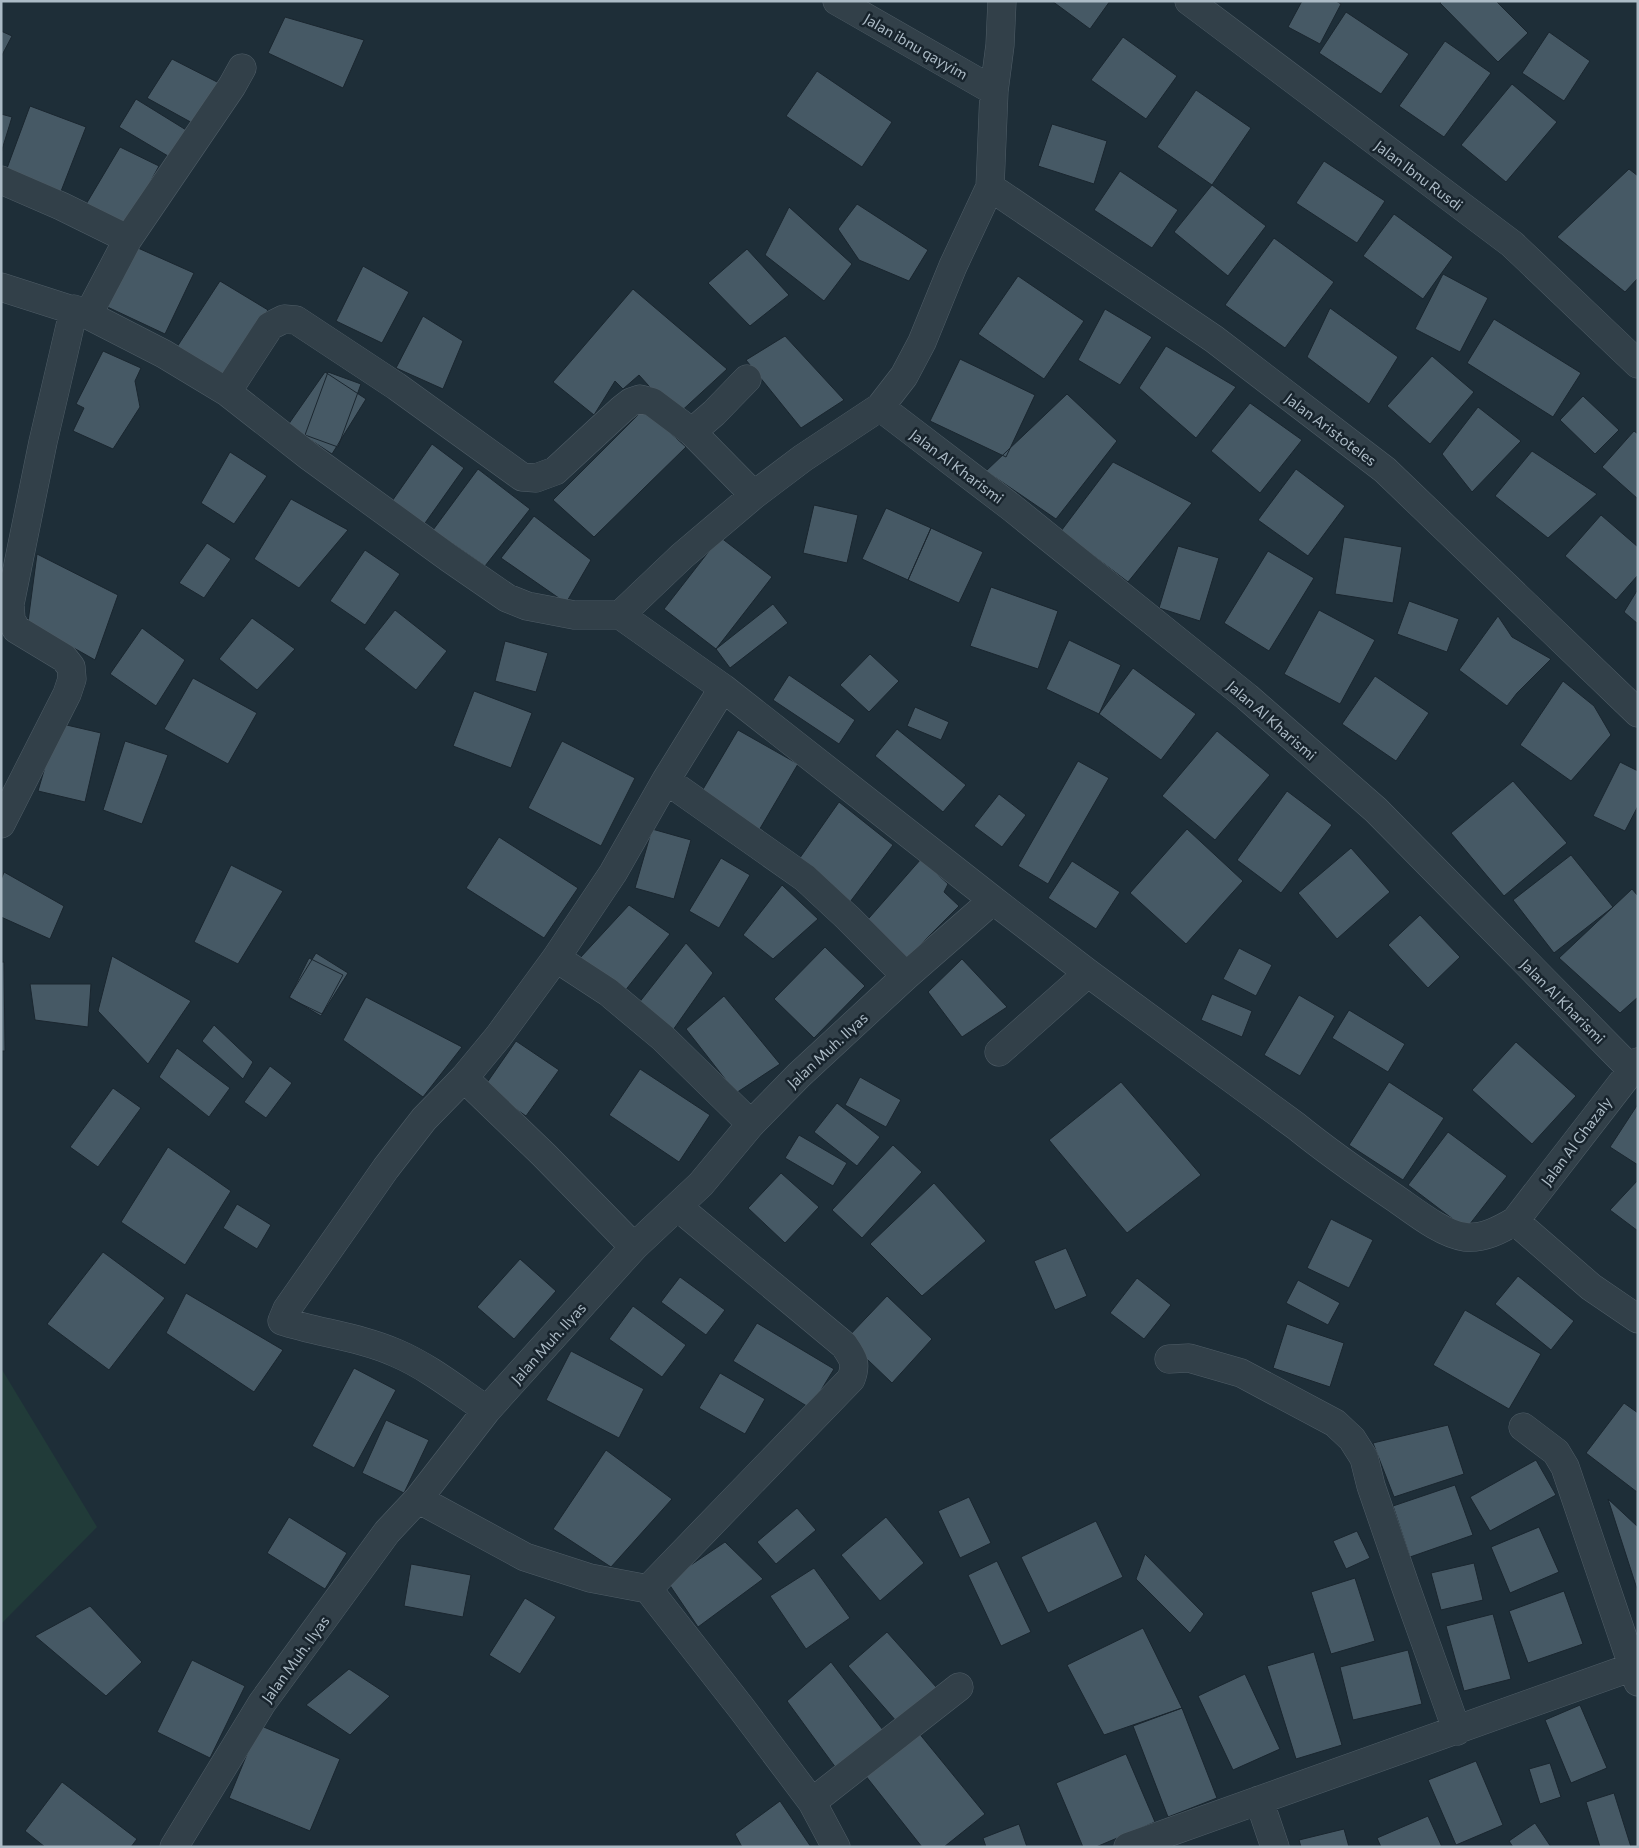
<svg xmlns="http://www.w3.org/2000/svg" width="1639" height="1848" viewBox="0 0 1639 1848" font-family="Commissioner,sans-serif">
  <rect width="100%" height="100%" fill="#1e2e38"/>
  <!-- green -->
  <path fill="#213b39" d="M1 1368 97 1527 1 1624Z"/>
  <!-- building -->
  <path fill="#465965" stroke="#1a262f" d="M1052 1H1110L1090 29Z
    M1302 1H1336L1341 4 1320 44 1288 27Z
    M1442 1H1496L1528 33 1498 62 1440 3Z
    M1346 12 1409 54 1381 94 1319 53Z
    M285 17 364 40 343 88 268 53Z
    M1 31 12 36 1 57Z
    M1549 32 1590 61 1564 101 1522 73Z
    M1123 37 1177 76 1146 119 1091 80Z
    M1445 41 1491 73 1444 137 1399 106Z
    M172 59 221 84 196 125 147 98Z
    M817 71 892 122 862 167 786 116Z
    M1512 84 1557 122 1506 182 1461 145Z
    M1196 90 1251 128 1212 185 1157 147Z
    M136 99 191 133 173 159 119 127Z
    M30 106 86 127 58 199 3 179Z
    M1 114 12 117 1 153Z
    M1052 124 1107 141 1094 184 1038 166Z
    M120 147 159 166 122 233 82 211Z
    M1324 161 1385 201 1357 243 1296 203Z
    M1629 169 1638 176V278L1625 292 1557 237Z
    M1120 171 1178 210 1152 248 1094 210Z
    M1212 185 1266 226 1228 276 1174 232Z
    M857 204 928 250 909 281 859 260 838 229Z
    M789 207 852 264 824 301 765 255Z
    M1394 214 1453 257 1423 299 1363 256Z
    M1274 238 1334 282 1285 348 1225 305Z
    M129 244 194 273 165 334 101 304Z
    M747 249 789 295 750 326 708 283Z
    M363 266 409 292 382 343 336 321Z
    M1443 274 1488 298 1460 352 1415 329Z
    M1018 276 1084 321 1044 379 978 334Z
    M220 281 268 310 225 377 175 350Z
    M633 289 727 369 676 416 639 375 623 389 615 381 594 415 553 382Z
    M1330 308 1398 357 1369 404 1307 357Z
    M1105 309 1152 337 1120 385 1078 360Z
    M423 316 463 341 443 389 396 368Z
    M1494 319 1581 373 1553 417 1467 363Z
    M785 336 844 400 801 428 746 360Z
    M1166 346 1236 387 1196 438 1139 388Z
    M103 351 141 368 135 381 140 407 113 449 73 431 84 408 76 404Z
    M1432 356 1474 392 1430 444 1387 406Z
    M960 359 1035 395 1006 457 930 421Z
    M325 372 366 399 332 454 288 425Z
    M328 372 361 384 338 447 305 435Z
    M1067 394 1117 441 1056 519 986 471Z
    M1583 396 1619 430 1595 454 1560 420Z
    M1250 403 1302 440 1260 493 1211 451Z
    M1478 407 1521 441 1472 492 1442 454Z
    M644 409 686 447 594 537 553 500Z
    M1634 431 1638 434V499L1602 467Z
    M432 444 464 468 423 526 390 504Z
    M1532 451 1597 494 1548 538 1495 496Z
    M230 452 267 476 234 524 201 503Z
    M1113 462 1192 503 1128 582 1061 531Z
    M478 469 530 509 485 566 433 530Z
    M1296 469 1345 506 1308 556 1258 520Z
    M291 499 348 530 299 588 254 559Z
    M814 505 858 515 847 563 803 553Z
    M886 508 931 528 908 580 862 559Z
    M1601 515 1638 547V575L1616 600 1565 556Z
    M534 516 591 560 566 603 501 558Z
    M931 528 983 552 959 603 908 580Z
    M720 537 772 577 716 649 664 609Z
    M1344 537 1402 547 1393 603 1335 594Z
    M207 543 231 559 204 598 179 583Z
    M1178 546 1219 558 1200 621 1159 608Z
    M365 550 400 574 365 625 330 601Z
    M1268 551 1314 578 1269 651 1224 623Z
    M37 554 118 595 95 660 28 622Z
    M991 587 1058 611 1038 669 970 646Z
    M1638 589V624L1624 612Z
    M1409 601 1459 619 1447 652 1397 634Z
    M773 604 788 623 730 668 716 649Z
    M395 610 447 651 416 690 364 649Z
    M1319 610 1375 640 1340 704 1284 674Z
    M1498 616 1512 637 1551 659 1517 693 1507 706 1459 670Z
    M252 618 295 649 257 690 219 659Z
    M142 628 185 660 156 706 110 674Z
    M1069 640 1121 665 1099 714 1046 689Z
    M505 641 548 653 536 692 495 681Z
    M870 654 899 681 869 712 840 685Z
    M1133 668 1196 714 1161 760 1099 714Z
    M789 675 855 720 839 744 773 700Z
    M1375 676 1429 713 1396 761 1342 724Z
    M193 678 257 713 228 764 164 729Z
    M1563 681 1594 706 1611 735 1571 781 1520 745Z
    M474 691 532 713 511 768 453 746Z
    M915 707 949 722 941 740 907 726Z
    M58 723 101 733 85 802 38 791Z
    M897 729 966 785 943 812 875 756Z
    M738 730 798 764 758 832 699 796Z
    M1217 731 1270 775 1215 840 1162 796Z
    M125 741 168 755 142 824 103 810Z
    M562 741 635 778 601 846 528 808Z
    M1078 761 1109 778 1048 884 1018 866Z
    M1620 762 1638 771V806L1625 831 1593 816Z
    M1513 781 1567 843 1504 896 1451 833Z
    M1287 791 1332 825 1281 893 1237 860Z
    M999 794 1026 815 1002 847 974 826Z
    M839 802 893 845 850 902 797 862Z
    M652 829 691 840 674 899 635 888Z
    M1187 829 1243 881 1186 944 1130 893Z
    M499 837 578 888 544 938 466 888Z
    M1351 848 1390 892 1337 939 1298 893Z
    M1571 855 1613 907 1554 953 1513 900Z
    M721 858 750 875 719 928 689 911Z
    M921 859 948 884 944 892 959 906 904 961 862 926Z
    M1072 861 1120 892 1096 929 1048 898Z
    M231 865 283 891 238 964 194 942Z
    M4 872 64 906 50 939 1 917V880Z
    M782 885 818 919 773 959 743 935Z
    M1632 889 1638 896V997L1620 1013 1559 958Z
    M629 905 670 934 624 992 580 958Z
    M1420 915 1460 957 1428 988 1388 945Z
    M686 943 713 973 673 1030 638 1004Z
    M825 947 865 986 814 1038 774 999Z
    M1239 948 1272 965 1256 996 1223 979Z
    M316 953 348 973 321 1016 289 997Z
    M112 956 191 1001 148 1064 98 1011Z
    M309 958 343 975 322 1014 289 998Z
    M962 959 1007 1007 962 1037 928 992Z
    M1 962H4L5 1051H1Z
    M30 984H91L88 1027 35 1020Z
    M1212 994 1252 1011 1242 1037 1201 1020Z
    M1299 995 1335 1016 1300 1076 1264 1055Z
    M724 996 780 1064 736 1093 686 1029Z
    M366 997 462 1047 423 1097 343 1040Z
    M1349 1010 1405 1044 1388 1072 1332 1038Z
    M214 1025 253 1062 243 1079 202 1041Z
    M516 1041 559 1070 526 1116 484 1087Z
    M1516 1042 1576 1096 1532 1144 1472 1090Z
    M177 1048 230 1088 209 1117 159 1077Z
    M270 1066 292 1083 266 1118 244 1102Z
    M640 1069 710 1115 679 1162 609 1115Z
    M860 1077 901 1100 886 1127 845 1105Z
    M1121 1082 1201 1175 1127 1233 1049 1140Z
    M1389 1082 1444 1118 1403 1180 1349 1145Z
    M113 1088 141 1108 98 1167 70 1147Z
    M837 1103 880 1137 857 1166 814 1132Z
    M1638 1104V1165L1610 1147Z
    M1448 1132 1507 1176 1466 1229 1408 1185Z
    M799 1135 847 1163 833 1186 785 1158Z
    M893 1145 922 1172 862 1238 832 1210Z
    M168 1147 231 1191 185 1265 121 1222Z
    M781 1173 819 1207 785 1243 748 1208Z
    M1638 1180V1231L1610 1210Z
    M934 1183 986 1241 922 1296 870 1244Z
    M237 1204 271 1225 257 1249 223 1228Z
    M1331 1219 1373 1240 1349 1288 1307 1268Z
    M1066 1248 1087 1296 1055 1310 1034 1261Z
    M103 1252 165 1298 109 1370 47 1324Z
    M520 1259 556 1291 514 1339 477 1307Z
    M1518 1276 1574 1321 1551 1350 1495 1304Z
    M680 1277 725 1310 706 1335 661 1302Z
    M1137 1278 1171 1305 1144 1339 1110 1313Z
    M1298 1280 1340 1303 1328 1325 1286 1303Z
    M186 1293 283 1350 254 1392 166 1333Z
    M887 1296 932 1339 892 1383 846 1339Z
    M633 1306 686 1345 662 1377 609 1339Z
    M1465 1310 1541 1354 1509 1409 1433 1365Z
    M757 1323 834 1369 810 1408 733 1361Z
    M1287 1324 1344 1343 1330 1387 1273 1368Z
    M571 1351 644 1389 619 1438 546 1400Z
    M354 1368 396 1390 354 1468 312 1446Z
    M720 1373 765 1399 745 1434 699 1408Z
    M1624 1403 1638 1413 1637 1492 1586 1453Z
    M386 1420 429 1440 404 1493 362 1473Z
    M1448 1425 1464 1474 1394 1497 1373 1443Z
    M606 1450 672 1499 611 1567 553 1529Z
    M1536 1460 1556 1495 1490 1531 1470 1497Z
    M1455 1485 1473 1535 1410 1557 1393 1506Z
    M969 1497 991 1543 960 1558 938 1511Z
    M1608 1499 1638 1527V1592Z
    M797 1508 816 1530 776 1564 757 1542Z
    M289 1517 347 1553 325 1589 267 1553Z
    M886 1517 924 1563 880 1601 841 1555Z
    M1096 1521 1123 1577 1048 1613 1021 1557Z
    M1539 1527 1559 1572 1510 1593 1491 1547Z
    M1357 1531 1370 1558 1346 1569 1333 1541Z
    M725 1542 763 1579 698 1627 667 1581Z
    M1145 1554 1204 1614 1190 1633 1136 1579Z
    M997 1561 1031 1632 1001 1646 968 1575Z
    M1474 1563 1483 1600 1441 1610 1431 1573Z
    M411 1564 471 1575 463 1617 404 1606Z
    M814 1568 850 1618 806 1649 770 1596Z
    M1355 1578 1375 1641 1331 1654 1311 1592Z
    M1564 1591 1583 1644 1528 1663 1509 1611Z
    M525 1598 556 1617 520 1674 489 1655Z
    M90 1606 142 1662 106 1696 35 1636Z
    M1493 1614 1511 1679 1464 1691 1446 1626Z
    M1143 1628 1182 1708 1104 1735 1067 1665Z
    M887 1632 937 1688 897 1722 848 1666Z
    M1408 1650 1422 1704 1353 1720 1340 1667Z
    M1314 1652 1342 1745 1296 1759 1267 1666Z
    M192 1660 245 1686 210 1758 157 1732Z
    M831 1662 883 1730 836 1768 787 1701Z
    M349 1669 390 1696 350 1735 306 1705Z
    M1245 1674 1280 1749 1233 1770 1198 1696Z
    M1580 1705 1607 1768 1571 1783 1545 1720Z
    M1182 1708 1217 1798 1168 1817 1133 1726Z
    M259 1725 340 1759 310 1831 229 1798Z
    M918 1732 985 1814 944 1847H922L865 1775Z
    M1126 1754 1155 1822 1096 1847H1083L1056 1783Z
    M1476 1761 1503 1825 1456 1845 1428 1780Z
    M1550 1763 1561 1797 1540 1804 1529 1769Z
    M62 1782 137 1839 131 1847H45L25 1831Z
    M1614 1793 1631 1847H1600L1586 1802Z
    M780 1801 811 1847H742L735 1834Z
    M1428 1816 1442 1847H1381L1377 1838Z
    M1535 1823 1551 1847H1513L1509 1841Z
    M1019 1824 1027 1847H986L983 1838Z
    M1344 1829 1349 1847H1301L1299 1840Z"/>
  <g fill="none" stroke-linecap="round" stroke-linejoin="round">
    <defs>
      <path id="street" d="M837 1 994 91
        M1189 1 1512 244 1638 364
        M1 180 61 206 128 239
        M990 187 1214 339 1385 470 1638 713
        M1 287 88 315 164 354 227 392 310 457 449 558 507 598 527 606 574 615H620L723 688 993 900 1088 973 1296 1126C1328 1152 1361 1175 1395 1198 1414 1211 1442 1234 1465 1237 1483 1239 1500 1230 1515 1221L1591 1287 1638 1319
        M88 315 128 239 232 86 242 68
        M227 392 270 326 284 319 296 320 396 386 522 477 536 478 555 471 622 409 631 402 640 399 652 402 692 432 754 495
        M880 407 1011 507 1247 697 1376 810 1631 1069
        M692 432 714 413 747 379
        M620 615 682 556 754 495 803 458 880 407 904 376 922 342 953 266 990 187 994 91 1000 45 1002 1
        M666 780 805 878 848 918 906 976
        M1 824 67 694 72 679 71 667 64 658 16 629 11 619 10 604 43 442 74 309
        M556 958 608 992 663 1038 751 1124
        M999 1052 1088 973
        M464 1078 544 1155 634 1247
        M1515 1221 1638 1062
        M1169 1359 1189 1358 1241 1373 1335 1423 1352 1439 1364 1458 1371 1486 1405 1585 1457 1731
        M487 1410C457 1390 429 1367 396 1353 360 1337 319 1333 282 1321L287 1309 386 1168 424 1119 464 1078 498 1037 556 958 613 873 666 780 723 688
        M1523 1427 1556 1452 1565 1467 1638 1682
        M418 1499 525 1557 590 1578 648 1589 742 1709 812 1802 836 1847
        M648 1589 851 1379C857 1363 853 1358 844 1345L678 1207
        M1259 1800 1275 1847
        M812 1802 959 1687
        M174 1847 262 1703 387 1532 418 1499 487 1410 634 1247 701 1184 751 1124 799 1075 906 976 993 900
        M1128 1847 1638 1665"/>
    </defs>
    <!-- street casing -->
    <use href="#street" stroke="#4f5d67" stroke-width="29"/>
    <!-- street -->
    <use href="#street" stroke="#324049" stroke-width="28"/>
  </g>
  <g text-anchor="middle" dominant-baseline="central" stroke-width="5" stroke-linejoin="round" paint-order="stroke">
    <!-- street labels -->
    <g font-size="15" fill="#acbbc6" stroke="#18242d">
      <text transform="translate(916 46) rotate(30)">Jalan ibnu qayyim</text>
      <text transform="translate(1419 175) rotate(37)">Jalan Ibnu Rusdi</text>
      <text transform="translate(1331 429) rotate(37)">Jalan Aristoteles</text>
      <text transform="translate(957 466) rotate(37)">Jalan Al Kharismi</text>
      <text transform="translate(1272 720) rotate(41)">Jalan Al Kharismi</text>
      <text transform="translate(1563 1001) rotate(45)">Jalan Al Kharismi</text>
      <text transform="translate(827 1050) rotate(-43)">Jalan Muh. Ilyas</text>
      <text transform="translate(1576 1141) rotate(-53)">Jalan Al Ghazaly</text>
      <text transform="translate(548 1343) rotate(-48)">Jalan Muh. Ilyas</text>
      <text transform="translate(295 1659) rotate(-54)">Jalan Muh. Ilyas</text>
    </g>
  </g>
  <!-- border -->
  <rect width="1639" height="1848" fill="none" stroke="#acbbc6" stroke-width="5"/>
</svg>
